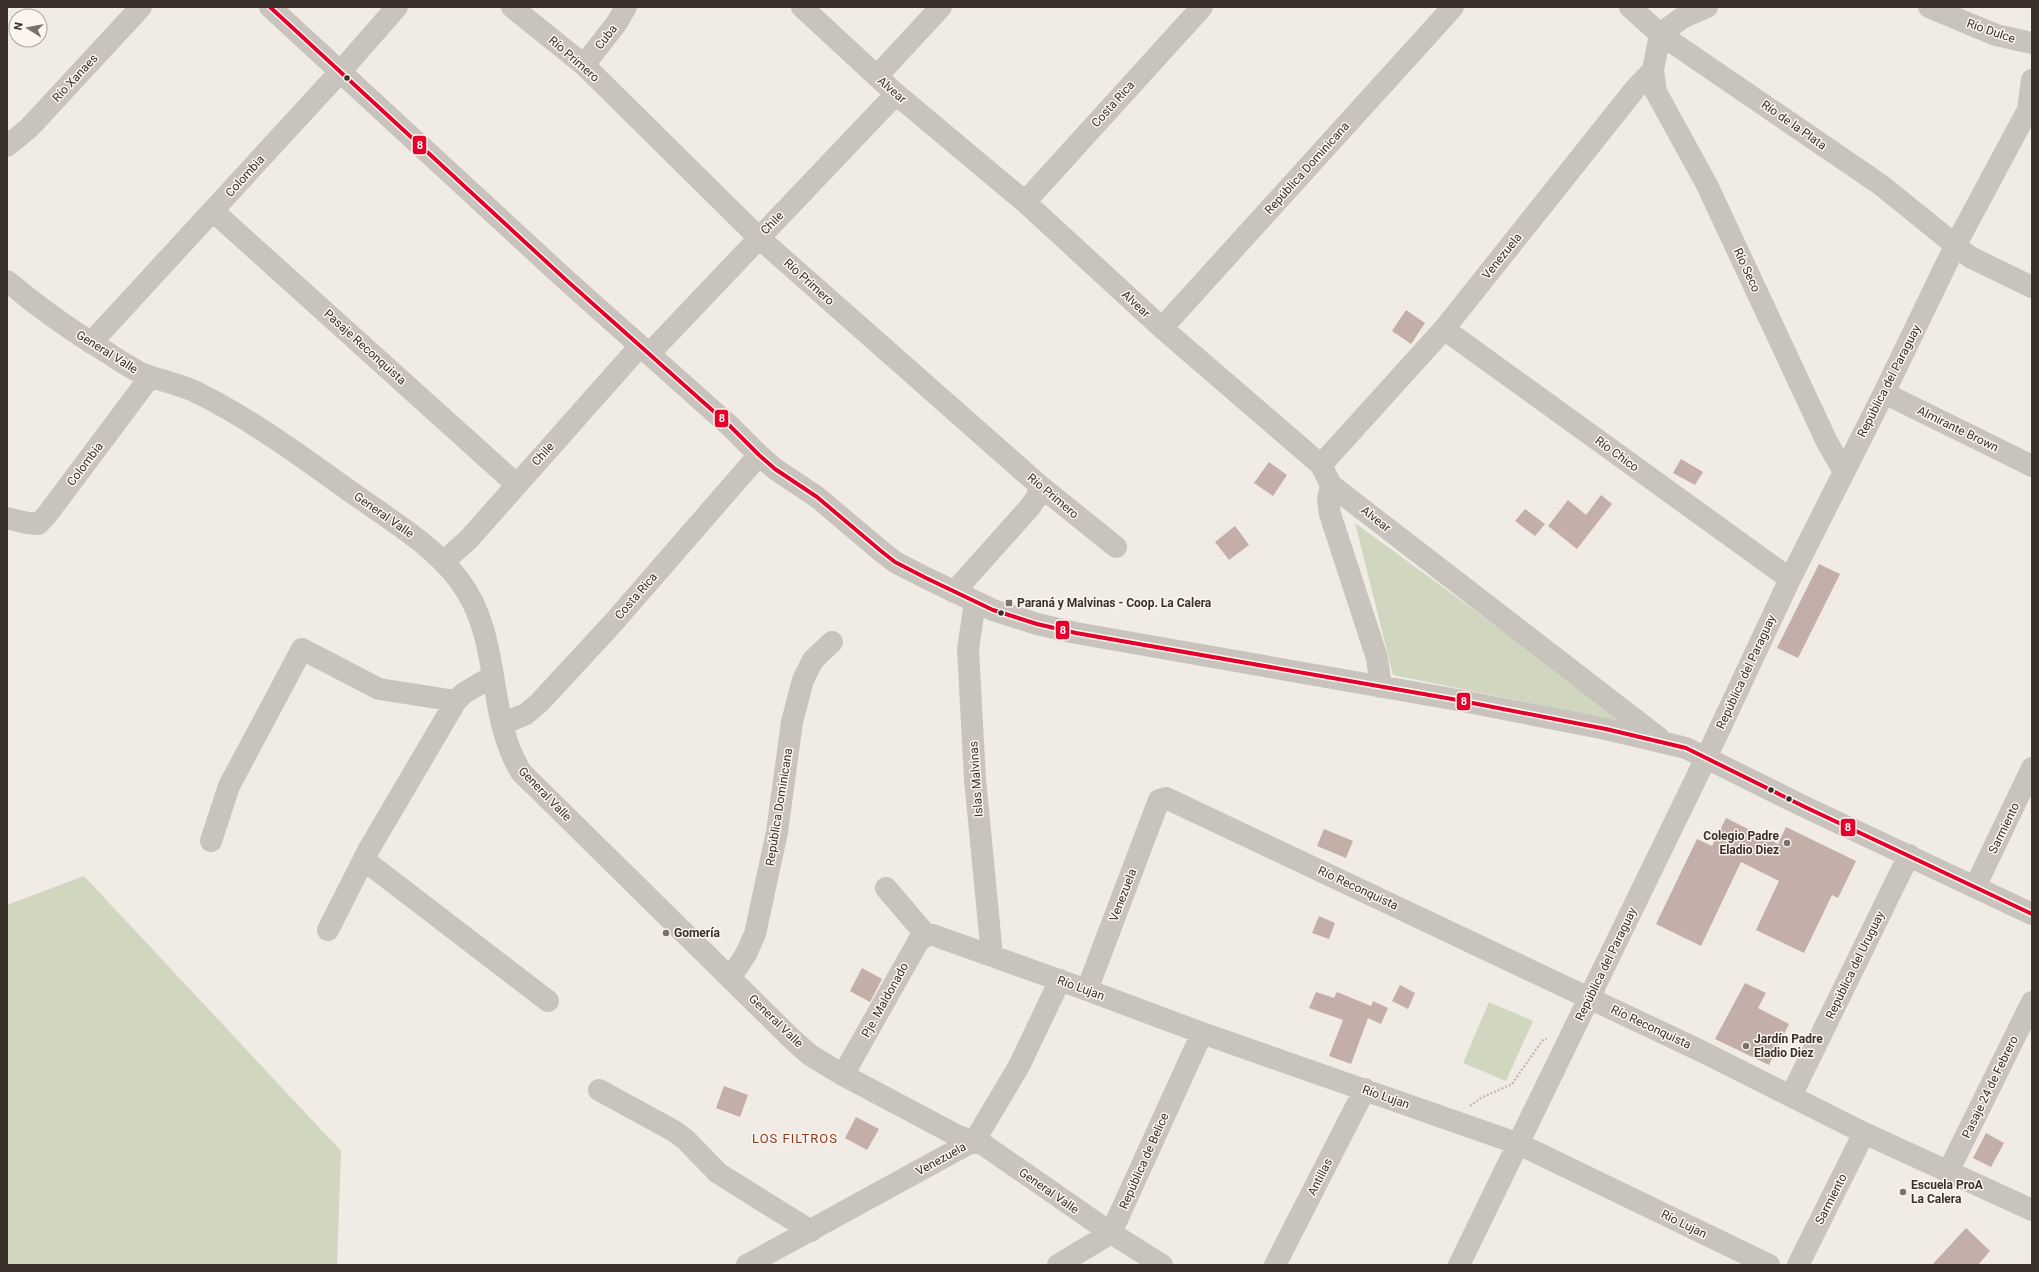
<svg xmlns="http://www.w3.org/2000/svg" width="2039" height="1272" viewBox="0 0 2039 1272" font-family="Roboto,sans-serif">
  <rect width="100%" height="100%" fill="#f0ebe5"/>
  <!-- green -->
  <path fill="#d1d6bf" d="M1355 523 1629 723 1393 675Z
    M84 876 341 1151 337 1265H7V905Z
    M1489 1002 1533 1021 1506 1081 1463 1063Z"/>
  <!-- building -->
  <path fill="#c3afa7" d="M1406 310 1425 323 1411 344 1392 331Z
    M1681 459 1703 472 1695 485 1673 473Z
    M1269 462 1287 475 1273 496 1254 483Z
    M1601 495 1612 504 1577 549 1548 526 1568 500 1586 515Z
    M1525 509 1545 524 1535 536 1515 521Z
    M1235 526 1249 545 1229 560 1215 542Z
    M1819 564 1840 574 1798 658 1777 648Z
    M1726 818 1778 844 1786 827 1856 861 1838 898 1832 895 1804 953 1756 930 1779 881 1741 862 1701 946 1656 924 1697 839 1712 846Z
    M1324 829 1353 841 1346 858 1317 846Z
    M1319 916 1335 923 1329 939 1312 933Z
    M862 968 882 979 870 1002 850 991Z
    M1745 983 1766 993 1758 1008 1789 1024 1769 1065 1715 1039Z
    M1400 985 1415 993 1408 1009 1392 1001Z
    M1316 992 1334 998 1337 992 1371 1006 1373 1001 1388 1008 1381 1024 1368 1018 1351 1064 1329 1056 1343 1020 1309 1008Z
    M724 1086 748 1095 740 1117 716 1108Z
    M856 1117 879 1129 867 1150 845 1138Z
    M1986 1133 2004 1143 1991 1167 1973 1158Z
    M1966 1228 1990 1251 1978 1265H1932Z"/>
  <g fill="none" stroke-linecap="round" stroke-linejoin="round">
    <!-- path -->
    <path stroke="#c2bbb6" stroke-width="2.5" stroke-dasharray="2 2" stroke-linecap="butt" d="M1470 1106 1481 1098 1512 1084 1542 1041 1547 1039"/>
    <!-- minor -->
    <path stroke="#c9c3be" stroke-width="22" d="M270 7 565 279 730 426 759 455 775 469 817 497 881 551 895 562 926 578 993 610 1037 624 1076 633 1452 699 1606 729 1686 748 1805 807 2032 914
      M512 7 584 65 758 237 1039 485 1116 547
      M802 7 896 94 1025 202 1162 328 1321 465 1331 485 1659 738
      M1630 7 1660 34 1881 185 1970 257 2032 287
      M1929 7 1996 35 2032 43
      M584 65 616 24 626 7
      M1653 70 1656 92 1707 185 1827 442 1843 470
      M877 76 941 7
      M7 146 29 128 141 7
      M1025 202 1202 7
      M213 211 516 484
      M7 281C38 307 70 330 105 351 115 358 126 365 137 371 157 381 180 383 200 394 258 423 311 464 364 501 398 525 434 547 459 580 503 638 485 713 521 772L792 1039 810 1055 843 1075 956 1135 984 1145 1111 1233 1162 1265
      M1162 328 1453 7
      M1444 329 1790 579
      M91 343 340 72 397 7
      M649 354 896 94
      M1884 393 2032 466
      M1321 465 1444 329 1635 89 1653 70 1660 34 1682 18 1707 7
      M1331 485 1328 500 1330 514 1377 658 1381 687
      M7 518 27 523 38 524 46 516 150 377
      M444 561 468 540 640 346
      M954 592 1030 507 1037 497 1039 485
      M975 602 968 649 975 779 992 956
      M502 724 526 714 540 702 613 623 759 455
      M211 841 229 786 302 649 379 689 456 701
      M364 860 548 1001
      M1975 887 2032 768
      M886 888 926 935
      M328 930 369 849 456 701 464 693 493 676
      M731 977 746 954 755 934 777 832 792 722 803 680 813 660 832 642
      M1087 990 1159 800 1166 798 1701 1051 1864 1133 2032 1210
      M843 1075 918 942 926 935H933L1087 990 1202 1033 1519 1144 1769 1265
      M599 1090 674 1131 685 1139 718 1173 811 1231
      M1791 1096 1909 855
      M1948 1172 2032 1002
      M747 1265 975 1140 1019 1066 1060 980
      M1058 1265 1111 1233 1202 1033
      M1275 1265 1365 1089
      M1459 1265 1706 758 1790 579 1884 393 1955 246 2028 110 2032 80
      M1798 1265 1864 1133"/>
    <defs>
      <path id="bus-1" d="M270 7 565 279 730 426 759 455 775 469 817 497 881 551 895 562 926 578 993 610 1037 624 1076 633 1452 699 1606 729 1686 748 1805 807 2032 914"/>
    </defs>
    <!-- bus-1 casing -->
    <use href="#bus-1" stroke="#fbf5ee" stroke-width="7"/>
    <!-- bus-1 -->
    <use href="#bus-1" stroke="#e4002b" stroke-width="4"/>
  </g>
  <!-- markers -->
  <g fill="#3b302b" stroke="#fbf5ee" stroke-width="1.5">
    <circle cx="347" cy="78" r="3.5"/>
    <circle cx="1001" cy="613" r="3.5"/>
    <circle cx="1771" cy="790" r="3.5"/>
    <circle cx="1789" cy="799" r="3.5"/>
  </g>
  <g fill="#7a716c" stroke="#fbf5ee" stroke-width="1.5">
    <rect x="1005" y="599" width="8" height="8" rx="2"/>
    <circle cx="1787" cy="843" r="4"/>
    <circle cx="666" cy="933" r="4"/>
    <circle cx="1746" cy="1046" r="4"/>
    <circle cx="1903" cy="1192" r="4"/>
  </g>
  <g text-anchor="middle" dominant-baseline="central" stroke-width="3" stroke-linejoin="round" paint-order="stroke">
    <!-- street labels -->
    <g font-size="12" fill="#3b302b" stroke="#fbf5ee">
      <text transform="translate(1991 31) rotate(19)">Río Dulce</text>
      <text transform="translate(606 37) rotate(-52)">Cuba</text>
      <text transform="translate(574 59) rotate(41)">Río Primero</text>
      <text transform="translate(75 78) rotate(-47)">Río Xanaes</text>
      <text transform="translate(892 90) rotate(41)">Alvear</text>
      <text transform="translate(1113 104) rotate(-48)">Costa Rica</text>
      <text transform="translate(1794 125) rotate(35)">Río de la Plata</text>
      <text transform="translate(1307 168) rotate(-48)">República Dominicana</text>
      <text transform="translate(245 176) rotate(-48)">Colombia</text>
      <text transform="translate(772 223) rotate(-46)">Chile</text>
      <text transform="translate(1502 256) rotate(-51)">Venezuela</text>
      <text transform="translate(1747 270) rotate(65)">Río Seco</text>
      <text transform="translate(809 282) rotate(42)">Río Primero</text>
      <text transform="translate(1136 304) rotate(43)">Alvear</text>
      <text transform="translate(365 347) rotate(42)">Pasaje Reconquista</text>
      <text transform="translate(107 352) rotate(32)">General Valle</text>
      <text transform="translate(1889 381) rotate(-63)">República del Paraguay</text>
      <text transform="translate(1958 429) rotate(26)">Almirante Brown</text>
      <text transform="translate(543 454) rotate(-48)">Chile</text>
      <text transform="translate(1617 454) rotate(36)">Río Chico</text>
      <text transform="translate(85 464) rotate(-53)">Colombia</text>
      <text transform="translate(1053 496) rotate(40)">Río Primero</text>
      <text transform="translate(384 515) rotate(35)">General Valle</text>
      <text transform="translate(1376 519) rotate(38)">Alvear</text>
      <text transform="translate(636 596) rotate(-49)">Costa Rica</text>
      <text transform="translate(1746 672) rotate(-65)">República del Paraguay</text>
      <text transform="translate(976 779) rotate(-94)">Islas Malvinas</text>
      <text transform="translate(545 794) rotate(46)">General Valle</text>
      <text transform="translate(779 807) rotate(-81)">República Dominicana</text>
      <text transform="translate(2004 828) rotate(-64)">Sarmiento</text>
      <text transform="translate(1358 888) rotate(25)">Río Reconquista</text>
      <text transform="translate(1123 895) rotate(-69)">Venezuela</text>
      <text transform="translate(1606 964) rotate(-64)">República del Paraguay</text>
      <text transform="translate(1855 965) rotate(-64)">República del Uruguay</text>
      <text transform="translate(1081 988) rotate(20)">Río Lujan</text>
      <text transform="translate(885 1000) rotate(-61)">Pje. Maldonado</text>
      <text transform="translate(776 1021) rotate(44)">General Valle</text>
      <text transform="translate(1651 1027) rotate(25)">Río Reconquista</text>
      <text transform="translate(1990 1087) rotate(-64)">Pasaje 24 de Febrero</text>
      <text transform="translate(1386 1097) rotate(19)">Río Lujan</text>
      <text transform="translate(941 1159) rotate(-29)">Venezuela</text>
      <text transform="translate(1144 1161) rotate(-66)">República de Belice</text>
      <text transform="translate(1320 1177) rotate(-63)">Antillas</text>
      <text transform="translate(1049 1191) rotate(35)">General Valle</text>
      <text transform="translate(1831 1199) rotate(-63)">Sarmiento</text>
      <text transform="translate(1684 1224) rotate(26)">Río Lujan</text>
    </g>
    <!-- poi labels -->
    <g font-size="12" font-weight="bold" fill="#3b302b" stroke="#fbf5ee" text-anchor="start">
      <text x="1017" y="603">Paraná y Malvinas - Coop. La Calera</text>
      <text x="1779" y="836" text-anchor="end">Colegio Padre<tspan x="1779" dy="14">Eladio Diez</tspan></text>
      <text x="674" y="933">Gomería</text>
      <text x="1754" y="1039">Jardín Padre<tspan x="1754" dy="14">Eladio Diez</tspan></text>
      <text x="1911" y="1185">Escuela ProA<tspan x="1911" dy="14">La Calera</tspan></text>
    </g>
    <!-- neighbourhood labels -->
    <g font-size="13" letter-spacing="1" fill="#8c3b22" stroke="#fbf5ee">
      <text x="795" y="1138">LOS FILTROS</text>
    </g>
  </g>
  <g stroke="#fbf5ee" stroke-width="1.5">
    <rect x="412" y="135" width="15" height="20" rx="4" fill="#e4002b"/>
    <rect x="714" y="409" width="15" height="19" rx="4" fill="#e4002b"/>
    <rect x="1055" y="620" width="15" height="20" rx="4" fill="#e4002b"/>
    <rect x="1456" y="692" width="15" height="19" rx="4" fill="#e4002b"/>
    <rect x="1840" y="818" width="16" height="19" rx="4" fill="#e4002b"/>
  </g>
  <g font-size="11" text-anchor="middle" font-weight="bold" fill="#fff">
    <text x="420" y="149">8</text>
    <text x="722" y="422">8</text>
    <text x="1063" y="634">8</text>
    <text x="1464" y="705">8</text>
    <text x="1848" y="831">8</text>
  </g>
  <!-- border -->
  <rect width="2039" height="1272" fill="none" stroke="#3b302b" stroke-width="16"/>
  <!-- north arrow -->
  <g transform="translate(28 28) rotate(281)"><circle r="19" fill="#fbf5ee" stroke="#aea6a0"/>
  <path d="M0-3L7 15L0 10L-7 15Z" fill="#7a716c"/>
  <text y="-6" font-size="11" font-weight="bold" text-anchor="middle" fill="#3b302b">N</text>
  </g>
</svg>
